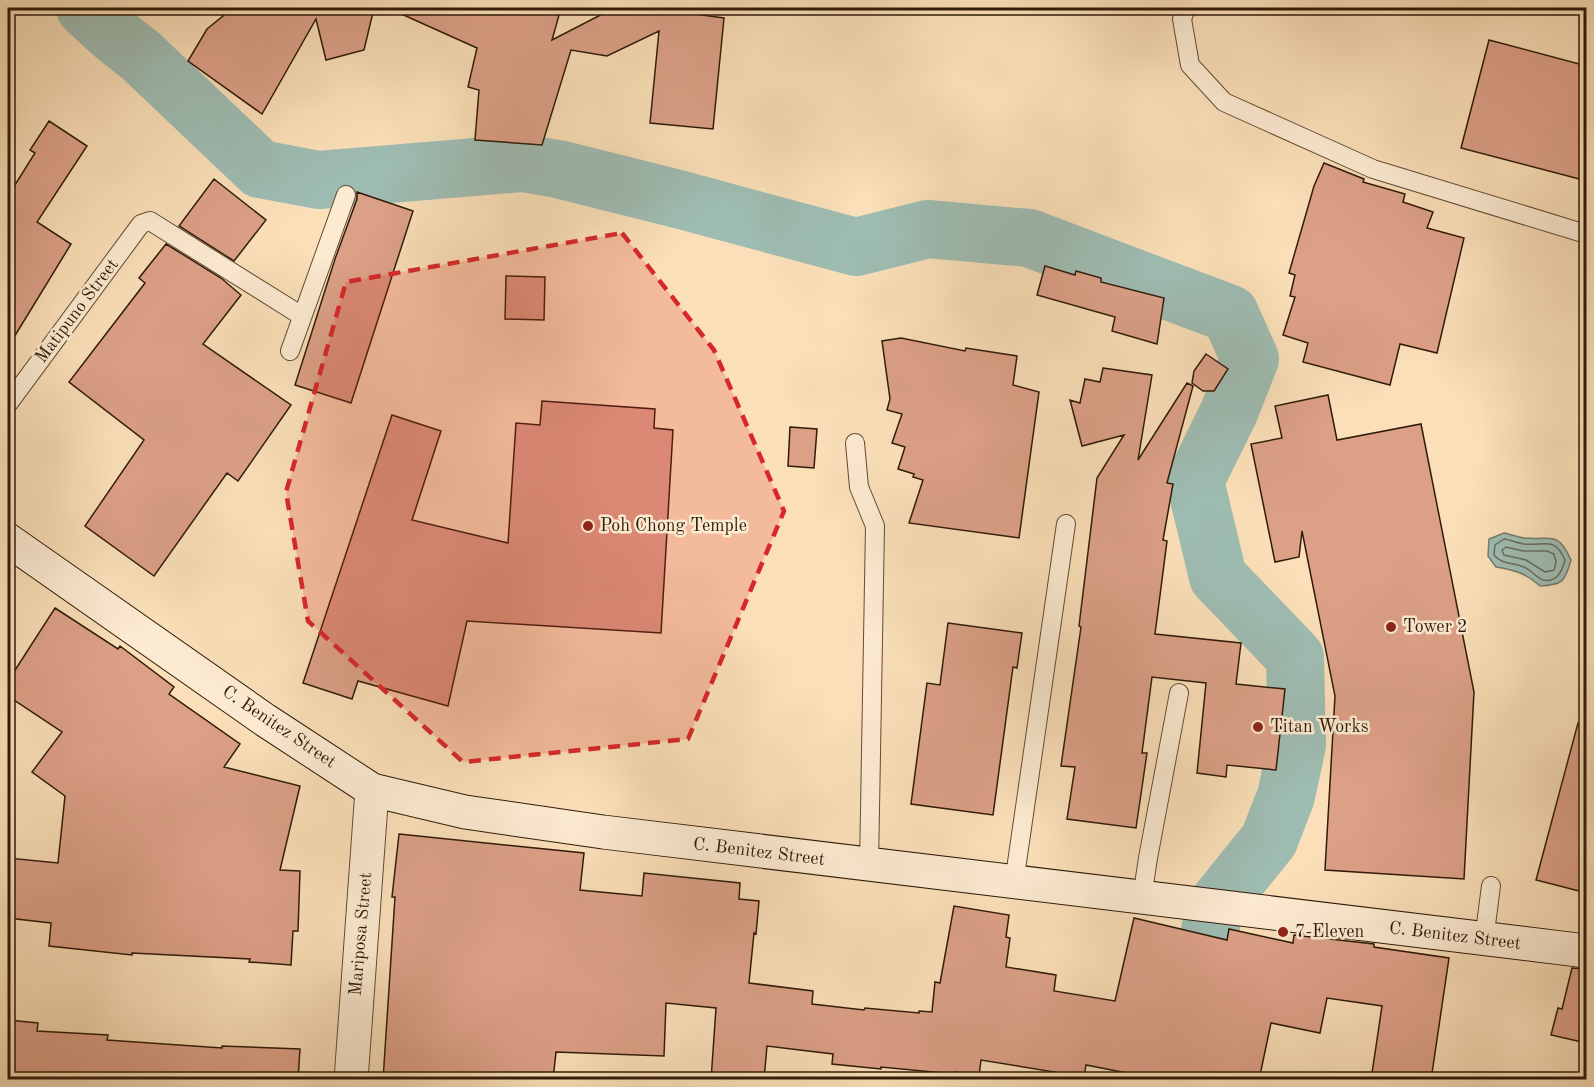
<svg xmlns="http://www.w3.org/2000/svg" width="1594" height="1087" viewBox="0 0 1594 1087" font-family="'Old Standard TT',serif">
  <rect width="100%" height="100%" fill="#fadfb8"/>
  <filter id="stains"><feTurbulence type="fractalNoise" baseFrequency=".00333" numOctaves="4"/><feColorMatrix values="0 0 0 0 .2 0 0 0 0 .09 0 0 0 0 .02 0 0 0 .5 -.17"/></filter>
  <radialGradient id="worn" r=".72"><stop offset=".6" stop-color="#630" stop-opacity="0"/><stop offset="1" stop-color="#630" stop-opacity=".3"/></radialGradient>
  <!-- water -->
  <path fill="#9ebcb2" stroke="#727c6e" stroke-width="1.5" d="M1504 533C1510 534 1517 537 1524 538 1550 541 1557 529 1571 560 1565 582 1562 585 1540 586 1526 573 1514 570 1496 567L1488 556 1489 539Z"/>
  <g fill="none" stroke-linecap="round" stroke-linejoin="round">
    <!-- shore -->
    <path stroke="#666c5e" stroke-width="1.5" d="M1504 539C1511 540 1517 543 1524 544 1544 546 1555 536 1565 560 1562 571 1557 583 1543 580 1537 578 1531 570 1524 567 1513 562 1502 565 1494 555L1495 545Z
      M1506 547 1523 551H1547L1554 554 1556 562 1554 570 1545 572 1526 560 1504 555 1502 550Z"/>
    <!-- river -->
    <path stroke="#9ebcb2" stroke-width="58" d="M85 8 112 33 141 56 260 169 319 180 522 163 558 169 674 198 856 247 928 229 1029 238 1230 314 1250 359 1229 412 1195 481 1218 577 1295 657 1297 745 1286 796 1269 840 1215 907 1192 1015"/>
  </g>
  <!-- building -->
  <path fill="#dca087" stroke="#2f1b09" stroke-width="1.5" d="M233 8H374L364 50 326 60 316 19 262 114 188 61 207 29Z
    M388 8H561L552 40 614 8H709L694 14 724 18 713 129 650 123 659 31 607 56 571 50 542 145 475 140 479 90 468 87 477 48Z
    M1489 40 1587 66V181L1461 148Z
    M49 121 87 146 37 222 71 244 8 347V196L35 153 30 150Z
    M1324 163 1364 179 1363 182 1405 194 1403 202 1433 212 1427 228 1464 238 1437 353 1400 344 1390 385 1303 362 1308 343 1283 335 1295 297 1290 296 1295 275 1289 273 1314 186Z
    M214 179 266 220 234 261 179 226Z
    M357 192 413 211 351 403 295 385 335 259 357 199Z
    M166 244 221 278 241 295 203 344 291 405 238 481 227 473 154 576 85 526 144 440 69 382 145 283 139 278Z
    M1045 266 1075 275 1076 271 1101 278V282L1164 298 1157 344 1112 331 1115 317 1037 295Z
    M506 276 545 277 544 320 505 319Z
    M901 338 965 351 966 348 1017 356 1013 385 1039 392 1019 538 909 523 923 480 913 477 914 474 898 469 905 447 892 443 902 414 887 410 890 399 882 341Z
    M1206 354 1228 369 1214 391H1203L1192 383 1194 371Z
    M1103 368 1152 375 1138 460 1187 383 1193 386 1167 483 1173 484 1163 540 1167 541 1155 634 1241 643 1236 684 1285 689 1276 770 1227 765 1226 777 1197 773 1206 683 1152 677 1142 753H1147L1136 828 1067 819 1075 767 1061 766 1081 627 1079 626 1097 478 1124 435 1082 446 1070 400 1080 403 1085 379 1100 382Z
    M1328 395 1337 440 1421 424 1474 692 1464 879 1325 870 1335 696 1302 531 1299 557 1275 562 1251 444 1282 438 1275 406Z
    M542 401 655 409 654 428 673 430 661 633 467 621 448 706 358 681 352 699 303 683 392 415 441 431 412 520 508 543 516 423 540 425Z
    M790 427 817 429 814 468 788 466Z
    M55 608 118 649 120 646 174 687 169 694 240 744 224 767 300 786 280 870 300 871 298 931H293L291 965 249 962 250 959 132 953V955L49 946 51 923 8 918V858L58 863 65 796 32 772 62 732 8 696V681Z
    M948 623 1022 633 1017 668 1013 667 993 815 911 804 927 683 940 685Z
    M1578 723 1587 724V893L1536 880Z
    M399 834 584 853 580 890 642 896 644 873 740 883 739 899 759 901 756 934 754 933 749 983 813 991 812 1004 864 1010 865 1008 919 1013V1011L932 1012 935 982 940 983 954 906 1009 915 1006 937 1010 938 1006 967 1056 975 1054 991 1115 1001 1134 918 1227 940 1229 929 1293 943 1294 935 1374 944V947L1449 958 1431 1080H1371L1382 1006 1327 998 1320 1033 1271 1023 1259 1080H1162L1086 1065 1084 1077 981 1060 979 1076 955 1072 954 1074 881 1067V1069L832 1064 833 1054 767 1046 764 1080H711L716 1008 666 1003 664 1056 556 1052 553 1080H383L395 897H392Z
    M1572 968 1587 969V1035H1583L1582 1042 1551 1035 1558 1008 1562 1009Z
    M8 1020 38 1023 37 1031 108 1035 107 1040 222 1048V1046L300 1049 298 1080H8Z"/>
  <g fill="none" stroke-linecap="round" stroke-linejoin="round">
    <defs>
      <path id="service" d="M1186 8 1182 19 1190 65 1224 102 1373 169 1586 234
        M290 351 346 195
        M8 404 141 224 150 221 302 316
        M855 443 859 487 875 526 869 866
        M1014 883 1066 524
        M1142 898 1148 858 1179 693
        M1484 940 1491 886"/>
      <path id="tertiary" d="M351 1080 372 790"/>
      <path id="secondary" d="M8 540 265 720 372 790 465 812 603 832 1586 951"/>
    </defs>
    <!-- service casing -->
    <use href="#service" stroke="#624c35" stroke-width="20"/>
    <!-- tertiary casing -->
    <use href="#tertiary" stroke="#624c35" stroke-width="35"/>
    <!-- secondary casing -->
    <use href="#secondary" stroke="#2f1b09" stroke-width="35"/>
    <!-- service -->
    <use href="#service" stroke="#fcead1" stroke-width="18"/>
    <!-- tertiary -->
    <use href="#tertiary" stroke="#fcead1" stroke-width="33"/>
    <!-- secondary -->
    <use href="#secondary" stroke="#fcead1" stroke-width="33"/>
  </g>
  <!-- marked area -->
  <path fill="#d62828" fill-opacity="0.2" stroke="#d62828" stroke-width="4.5" stroke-dasharray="12 8" stroke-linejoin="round" d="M622 233 714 350 784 511 688 739 463 762 308 621 286 492 346 282Z"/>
  <!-- markers -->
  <g fill="#8f2418" stroke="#fcead1" stroke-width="2">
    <circle cx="588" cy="526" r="6"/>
    <circle cx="1391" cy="627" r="6"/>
    <circle cx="1258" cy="727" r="6"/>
    <circle cx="1283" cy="932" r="6"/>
  </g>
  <g text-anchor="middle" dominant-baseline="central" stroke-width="5" stroke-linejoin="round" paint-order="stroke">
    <!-- street labels -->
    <g font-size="18" fill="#2f1b09" stroke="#fcead1">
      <text transform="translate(77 311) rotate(-53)">Matipuno Street</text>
      <text transform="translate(279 727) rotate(34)">C. Benitez Street</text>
      <text transform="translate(759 852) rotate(7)">C. Benitez Street</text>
      <text transform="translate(361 934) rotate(-85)">Mariposa Street</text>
      <text transform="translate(1455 936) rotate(7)">C. Benitez Street</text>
    </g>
    <!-- poi labels -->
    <g font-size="18" fill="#2f1b09" stroke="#fcead1" text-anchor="start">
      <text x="600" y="526">Poh Chong Temple</text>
      <text x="1403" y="627">Tower 2</text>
      <text x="1270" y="727">Titan Works</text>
      <text x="1295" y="932">7-Eleven</text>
    </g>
  </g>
  <!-- margin -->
  <rect width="1594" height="1087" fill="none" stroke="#fadfb8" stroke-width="30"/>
  <rect x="9" y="9" width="1576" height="1069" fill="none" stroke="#2f1b09" stroke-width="3"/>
  <rect x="15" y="15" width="1564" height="1057" fill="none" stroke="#2f1b09" stroke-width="1.5"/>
  <rect width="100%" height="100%" filter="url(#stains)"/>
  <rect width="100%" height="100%" fill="url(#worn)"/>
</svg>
